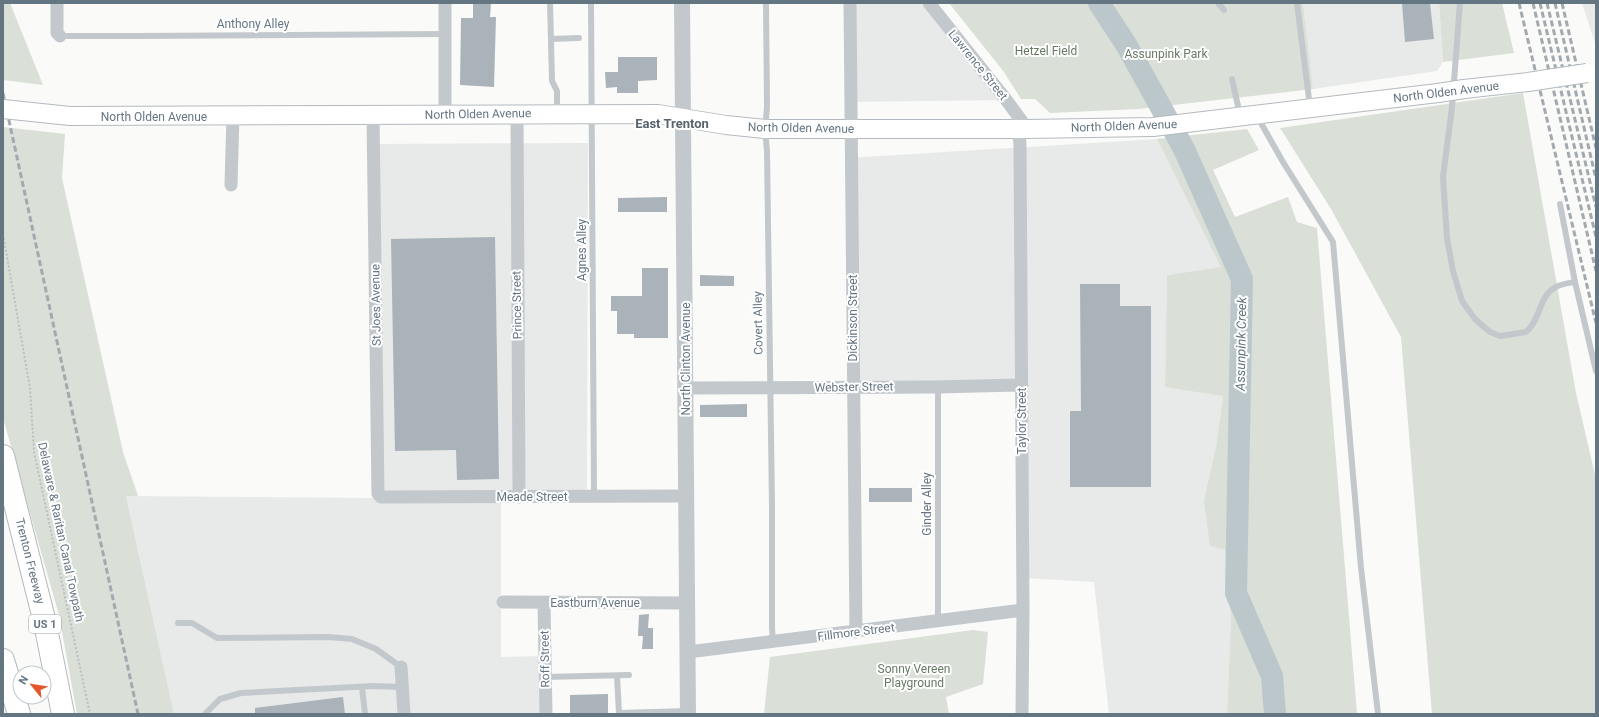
<svg xmlns="http://www.w3.org/2000/svg" width="1599" height="717" viewBox="0 0 1599 717" font-family="Roboto,sans-serif">
  <rect width="100%" height="100%" fill="#fafaf8"/>
  <!-- built -->
  <path fill="#e8e9e9" d="M848 3H927L1007 100 848 102Z
    M1303 3H1439L1443 62 1437 71 1313 89Z
    M1582 3H1596V43H1595Z
    M1157 139 1222 267 1167 275 1165 386 1223 395 1216 447 1210 546 1225 550 1231 619 1227 714H1109L1094 582 1022 578 1018 390 848 389V158Z
    M588 143 587 497 501 499V657L542 656 544 714H174L126 496 373 498 370 144Z"/>
  <!-- green -->
  <path fill="#dadfd7" d="M3 3H10L43 85 3 80Z
    M949 3H1303L1313 89 1138 109 1050 113 1035 99H1021L1004 72Z
    M1439 3H1502L1514 53 1443 62Z
    M1523 93 1576 393 1596 479V714H1432L1401 337 1331 209 1280 128Z
    M3 127 65 134 62 178 123 452 138 496H126L174 714H77L59 615 3 418Z
    M1247 129 1259 150 1213 170 1235 217 1288 197 1297 222 1317 228 1357 714H1227L1231 619 1225 550 1210 546 1204 501 1216 447 1223 396 1165 387 1167 275 1221 267 1157 139Z
    M973 630 988 632 983 684 946 697 949 714H764L770 657Z"/>
  <g fill="none" stroke-linecap="round" stroke-linejoin="round">
    <!-- river -->
    <path stroke="#bbc7cb" stroke-width="22" d="M1099 3 1127 46 1184 149 1242 279 1236 593 1272 676 1275 714"/>
  </g>
  <!-- building -->
  <path fill="#aab3b9" d="M473 3H491L490 17H496L494 87 460 85 461 18H473Z
    M1402 3H1430L1434 39 1405 42Z
    M618 57H657V80L638 81V93H617V87L606 88 605 72H618Z
    M667 197V212H618V198Z
    M495 237 499 479 457 480 456 450 395 451 391 239Z
    M642 268H668V338H634V334H617V311H611V296H642Z
    M700 275 734 276V286H700Z
    M1080 284H1120V306H1151V487H1070V411H1081Z
    M747 404V417H700V405Z
    M869 488H912V502H869Z
    M649 614 648 628H653V649H642L643 636H638L639 615Z
    M608 694V714H570V695Z
    M343 697 345 714H255V708Z"/>
  <g fill="none" stroke-linecap="round" stroke-linejoin="round">
    <defs>
      <path id="secondary" d="M1464 89 1528 82
        M70 116 658 114 726 125 765 129H1026L1153 127 1438 93"/>
      <path id="motorway" d="M3 456 45 623 63 714
        M3 660 19 714"/>
    </defs>
    <!-- secondary casing -->
    <use href="#secondary" stroke="#b3babf" stroke-width="20"/>
    <!-- motorway casing -->
    <use href="#motorway" stroke="#b4b9bd" stroke-width="24"/>
    <!-- path -->
    <path stroke="#bbbfc2" stroke-width="2" stroke-dasharray="2 2" stroke-linecap="butt" d="M3 234 30 388 34 452 90 714"/>
    <!-- service -->
    <path stroke="#c3c8cc" stroke-width="6" d="M550 3 552 81 557 91V112
      M591 3 594 496
      M766 3 767 107 765 129 767 151 772 506V628L773 642
      M1218 3 1224 10
      M1297 3 1310 107
      M1460 3 1452 107 1443 177 1447 238 1453 271 1462 301 1475 319 1484 327 1490 332 1500 336 1526 332C1540 321 1539 297 1554 288 1560 284 1568 283 1575 282
      M60 36H137L446 34
      M551 39 579 38
      M1232 79 1240 115
      M1257 116 1283 162 1333 242 1361 568 1378 714
      M1560 204 1575 282 1596 371
      M938 387V621
      M178 623H192L217 638 329 637 352 639 376 649 401 667
      M617 676 619 713
      M545 677 629 675
      M362 687 365 714
      M205 714 220 699 241 693 373 686 403 687
      M619 714V713L688 711"/>
    <!-- minor -->
    <path stroke="#c3c8cc" stroke-width="13" d="M57 3V33L60 36
      M850 3 856 632
      M929 3 1004 97 1021 120 1026 129
      M445 114V3
      M517 114 519 497
      M373 115 378 494 381 497H387L686 496
      M1018 129 1020 144 1023 610 1022 714
      M231 185 233 116
      M686 388 938 387 1022 385
      M503 602 687 603
      M544 603 546 714
      M688 652 1023 610
      M401 667 404 714"/>
    <!-- tertiary -->
    <path stroke="#c3c8cc" stroke-width="16" d="M682 3 688 714"/>
    <!-- secondary -->
    <use href="#secondary" stroke="#fff" stroke-width="18"/>
    <!-- motorway -->
    <use href="#motorway" stroke="#fff" stroke-width="22"/>
    <!-- rail -->
    <path stroke="#a2aab0" stroke-width="3" stroke-dasharray="6 3" stroke-linecap="butt" d="M1519 3 1596 323
      M1533 3 1596 271
      M1540 3 1596 237
      M1547 3 1596 207
      M1555 3 1596 179
      M1562 3 1596 148
      M3 93 138 714"/>
    <defs>
      <path id="secondary-bridge" d="M1528 82 1587 73
        M1438 93 1464 89
        M3 109 70 116"/>
    </defs>
    <!-- secondary-bridge casing -->
    <use href="#secondary-bridge" stroke="#b3babf" stroke-width="20" stroke-linecap="butt"/>
    <!-- secondary-bridge -->
    <use href="#secondary-bridge" stroke="#fff" stroke-width="18"/>
  </g>
  <g text-anchor="middle" dominant-baseline="central" stroke-width="4" stroke-linejoin="round" paint-order="stroke">
    <!-- shield labels -->
    <rect fill="#fff" stroke="#939fa8" stroke-width="1" x="29" y="615" width="32" height="18" rx="3"/>
    <g font-size="11" font-weight="bold" fill="#657683">
      <text x="45" y="624">US 1</text>
    </g>
    <!-- street labels -->
    <g font-size="12" fill="#657683" stroke="#fff">
      <text x="253" y="24">Anthony Alley</text>
      <text transform="translate(978 65) rotate(51)">Lawrence Street</text>
      <text transform="translate(1446 92) rotate(-7)">North Olden Avenue</text>
      <text transform="translate(478 114) rotate(-1)">North Olden Avenue</text>
      <text x="154" y="117">North Olden Avenue</text>
      <text transform="translate(1124 126) rotate(-2)">North Olden Avenue</text>
      <text transform="translate(801 128) rotate(1)">North Olden Avenue</text>
      <text transform="translate(582 250) rotate(-90)">Agnes Alley</text>
      <text transform="translate(376 305) rotate(-91)">St Joes Avenue</text>
      <text transform="translate(517 305) rotate(-91)">Prince Street</text>
      <text transform="translate(853 318) rotate(-90)">Dickinson Street</text>
      <text transform="translate(758 323) rotate(-91)">Covert Alley</text>
      <text transform="translate(686 359) rotate(-90)">North Clinton Avenue</text>
      <text transform="translate(854 387) rotate(-1)">Webster Street</text>
      <text transform="translate(1022 421) rotate(-90)">Taylor Street</text>
      <text x="532" y="497">Meade Street</text>
      <text transform="translate(927 504) rotate(-90)">Ginder Alley</text>
      <text transform="translate(61 532) rotate(78)">Delaware &amp; Raritan Canal Towpath</text>
      <text transform="translate(30 561) rotate(76)">Trenton Freeway</text>
      <text x="595" y="603">Eastburn Avenue</text>
      <text transform="translate(856 632) rotate(-7)">Fillmore Street</text>
      <text transform="translate(545 659) rotate(-91)">Roff Street</text>
    </g>
    <!-- park labels -->
    <g font-size="12" fill="#687a64" stroke="#fff">
      <text x="1046" y="51">Hetzel Field</text>
      <text x="1166" y="54">Assunpink Park</text>
      <text x="914" y="669">Sonny Vereen<tspan x="914" dy="14">Playground</tspan></text>
    </g>
    <!-- neighbourhood labels -->
    <g font-size="13" font-weight="bold" fill="#57646e" stroke="#fff">
      <text x="672" y="123">East Trenton</text>
    </g>
    <!-- water labels -->
    <g font-size="13" font-style="italic" fill="#60757c" stroke="#fff">
      <text transform="translate(1241 344) rotate(-89)">Assunpink Creek</text>
    </g>
  </g>
  <!-- border -->
  <rect width="1599" height="717" fill="none" stroke="#657683" stroke-width="8"/>
  <!-- north arrow -->
  <g transform="translate(32 685) rotate(300)"><circle r="19" fill="#ffffff" stroke="#c1c8cd"/>
  <path d="M0-3L7 15L0 10L-7 15Z" fill="#e4572e"/>
  <text y="-6" font-size="11" font-weight="bold" text-anchor="middle" fill="#657683">N</text>
  </g>
</svg>
